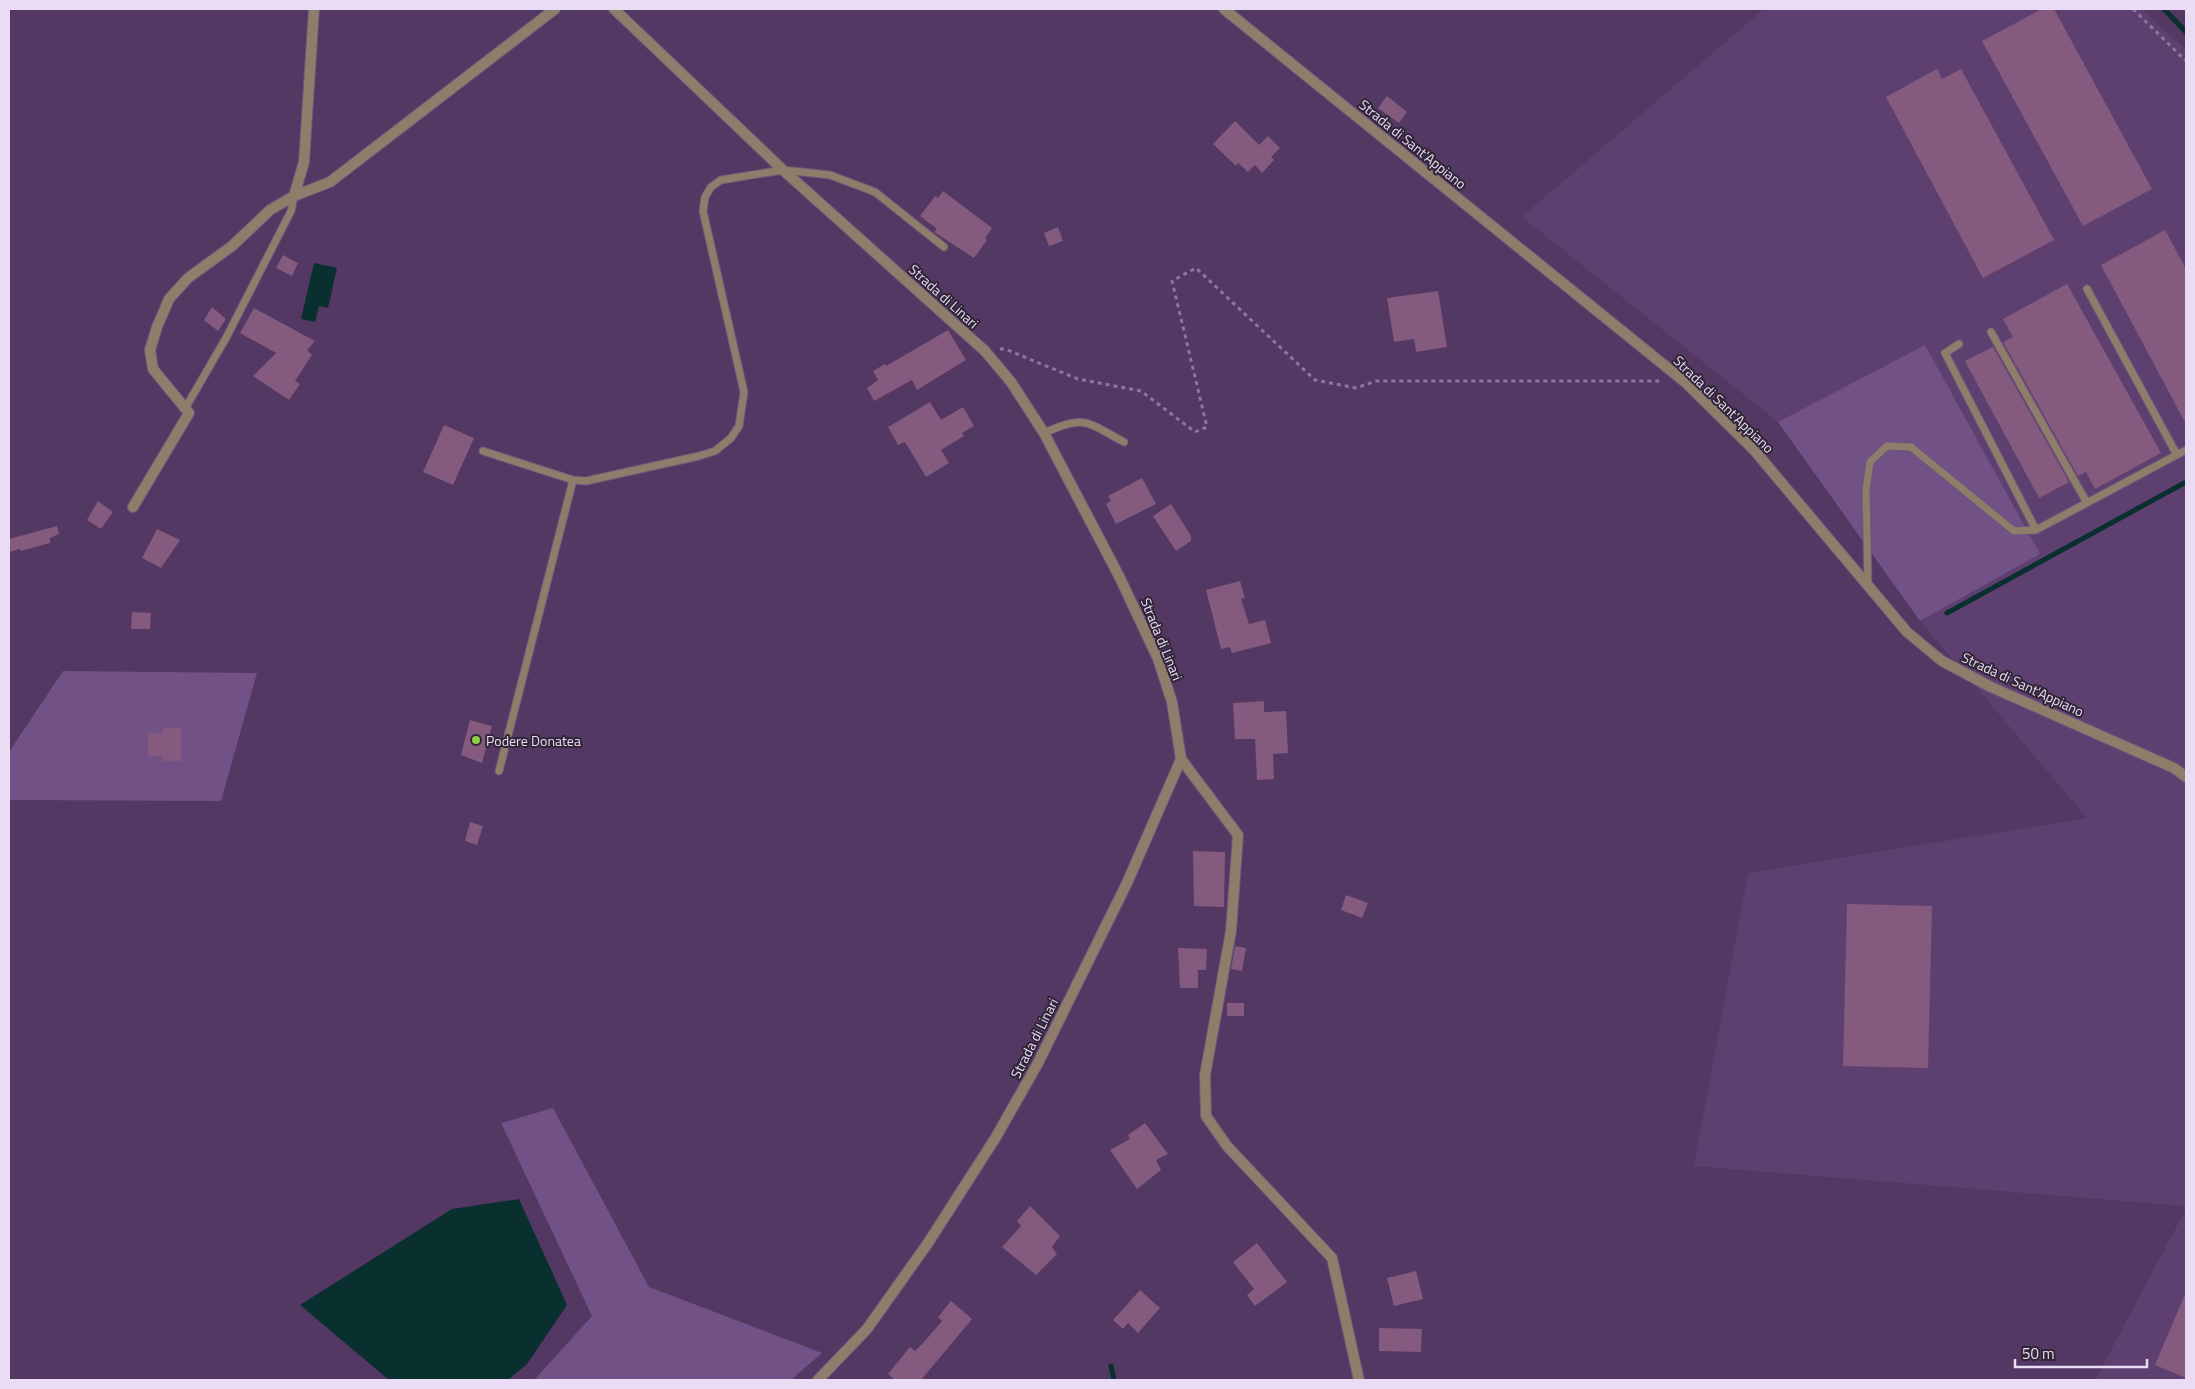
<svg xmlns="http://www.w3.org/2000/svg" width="2195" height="1389" viewBox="0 0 2195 1389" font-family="'Titillium Web',sans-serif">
  <rect width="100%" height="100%" fill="#523862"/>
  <!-- built -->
  <path fill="#5e4070" d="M1764 9H2142L2186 50V1206L1694 1166 1748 873 2087 818 1920 621 1778 422 1522 217Z
    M2186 1209V1380H2095Z"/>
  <!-- green -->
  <path fill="#725187" d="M1925 345 2040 554 1920 621 1778 422Z
    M63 671 257 673 221 801 9 800V752Z
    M553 1108 649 1287 822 1353 791 1380H534L592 1316 501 1123Z"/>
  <!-- water -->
  <path fill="#09302f" d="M314 263 337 268 328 308 319 306 315 322 301 319Z
    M519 1199 567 1305 527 1364 508 1380H389L300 1305 452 1209Z"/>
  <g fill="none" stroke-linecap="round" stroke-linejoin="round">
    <!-- stream -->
    <path stroke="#09302f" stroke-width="5" d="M2164 9 2186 32
      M1947 613 2186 482
      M1111 1366 1114 1380"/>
  </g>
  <!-- building -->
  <path fill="#845a7e" d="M2042 9H2054L2152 189 2083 226 1982 41Z
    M1937 69 1942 79 1961 69 2054 240 1983 278 1886 97Z
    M1387 96 1407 112 1399 123 1378 108Z
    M1235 121 1259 145 1268 136 1280 148 1271 157 1274 160 1262 173 1255 165 1248 172 1238 163 1236 166 1213 144Z
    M943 191 992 228 985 238 987 240 974 258 934 232 937 229 920 216 935 196 938 198Z
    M1058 227 1063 241 1049 246 1044 233Z
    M2165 230 2186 269V424L2101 265Z
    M283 255 298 263 292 276 276 268Z
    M2067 284 2161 453 2095 489 2086 472 2078 476 2003 342 2013 337 2003 319Z
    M1438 291 1447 347 1416 352 1414 339 1394 342 1387 298Z
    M212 307 226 319 218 331 204 320Z
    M254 308 315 341 307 350 312 355 295 381 300 384 289 400 253 376 276 353 240 333Z
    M948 330 966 360 917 390 912 380 874 401 867 388 878 380 873 371 885 364 886 366Z
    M1993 347 2069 482 2039 498 1965 361Z
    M930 402 941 420 963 407 974 426 962 433 964 436 941 450 949 463 926 477 905 442 898 445 888 427Z
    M444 425 474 438 453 485 423 472Z
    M1142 478 1156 504 1116 524 1106 504 1111 501 1108 496Z
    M98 501 113 512 101 529 87 520Z
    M1171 504 1191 536V541L1176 551 1153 516Z
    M57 526 59 534 50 538V543L21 551 20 549 9 552V539Z
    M157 529 180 540 161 568 142 558Z
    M1240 581 1245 598 1241 599 1249 624 1265 620 1271 643 1232 653 1230 647 1221 649 1206 590Z
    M132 612 151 613 150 629H131Z
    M1264 701V712L1286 711 1288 753 1273 754 1274 779 1257 780 1255 739H1235L1233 703Z
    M470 720 492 726 482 763 461 755Z
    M163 728H181V761H163V756L148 757V733H163Z
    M470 822 483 826 477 845 465 841Z
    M1193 851 1225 852 1224 907 1194 906Z
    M1346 895 1368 903 1362 918 1341 910Z
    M1847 904 1932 906 1928 1068 1843 1066Z
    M1235 946 1246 948 1242 971 1231 969Z
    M1178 948 1207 949 1206 970H1198V988H1180Z
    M1227 1003H1244V1016H1227Z
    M1145 1123 1168 1154 1156 1160 1161 1170 1137 1189 1110 1150 1130 1139 1128 1135Z
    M1030 1206 1060 1236 1052 1247 1057 1254 1036 1275 1002 1247 1021 1226 1017 1221Z
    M1257 1243 1287 1282 1255 1306 1247 1295 1254 1289 1233 1262Z
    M1416 1271 1423 1299 1394 1306 1387 1278Z
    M1140 1290 1160 1308 1138 1333 1128 1323 1123 1329 1113 1320Z
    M2186 1292V1378L2155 1365Z
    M951 1301 972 1319 921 1380H895L888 1374 910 1347 915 1351 924 1342 942 1321 938 1317Z
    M1379 1328 1422 1329 1421 1352 1379 1351Z"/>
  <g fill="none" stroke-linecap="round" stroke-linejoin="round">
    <defs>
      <path id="service" d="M2087 289 2177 455
        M1991 332 2087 503
        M1959 344 1945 353 2036 530
        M186 407 226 338 291 211 294 196
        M1044 433C1086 414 1086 422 1124 442
        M483 451 573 480 586 481 699 456 715 451 731 438 739 426 744 392 703 211 705 197 711 187 721 180 783 170 830 175 875 192 944 247
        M1868 585 1866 490 1870 462 1887 446 1911 447 2014 531 2036 530 2186 450
        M499 771 573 480"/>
      <path id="minor" d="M614 9 783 170 985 351 1011 382 1044 433 1120 578 1158 659 1172 702 1181 759 1127 883 1038 1063 996 1137 928 1243 867 1329 818 1380
        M1224 9 1685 382 1754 450 1907 632 1942 661 1991 687 2174 768 2186 777
        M294 196 304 162 314 9
        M133 507 189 413 153 369 150 350 157 327 169 299 188 278 232 246 270 210 294 196 330 182 555 9
        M1181 759 1238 835 1231 931 1205 1075 1206 1116 1227 1146 1332 1258 1359 1380"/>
    </defs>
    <!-- service casing -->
    <use href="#service" stroke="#6e567c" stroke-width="9"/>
    <!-- minor casing -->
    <use href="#minor" stroke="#6e567c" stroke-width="12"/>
    <!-- path -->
    <path stroke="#8c769a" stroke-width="3" stroke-dasharray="4 4" stroke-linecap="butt" d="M2133 9 2186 61
      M1000 349H1005L1078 379 1141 391 1195 432 1207 427 1172 281 1196 268 1315 380 1356 388 1376 381H1662"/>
    <!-- service -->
    <use href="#service" stroke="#8d7d6a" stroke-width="7"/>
    <!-- minor -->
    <use href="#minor" stroke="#8d7d6a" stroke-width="10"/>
  </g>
  <!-- markers -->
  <circle fill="#8cce45" stroke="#312538" stroke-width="2" cx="476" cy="740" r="5"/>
  <g text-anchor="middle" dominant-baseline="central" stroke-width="4" stroke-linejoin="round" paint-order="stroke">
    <!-- street labels -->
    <g font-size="14" fill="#ebdcf5" stroke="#312538">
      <text transform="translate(1413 144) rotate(39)">Strada di Sant'Appiano</text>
      <text transform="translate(944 296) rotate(42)">Strada di Linari</text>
      <text transform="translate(1724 404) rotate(44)">Strada di Sant'Appiano</text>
      <text transform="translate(1162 639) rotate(68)">Strada di Linari</text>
      <text transform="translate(2023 684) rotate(25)">Strada di Sant'Appiano</text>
      <text transform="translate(1034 1038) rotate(-63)">Strada di Linari</text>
    </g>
    <!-- poi labels -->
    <g font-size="14" fill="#ebdcf5" stroke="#312538" text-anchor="start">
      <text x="486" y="740">Podere Donatea</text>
    </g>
  </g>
  <!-- border -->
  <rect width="2195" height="1389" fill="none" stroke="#ebdcf5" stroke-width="20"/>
  <!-- scale -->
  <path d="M2015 1359v8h132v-8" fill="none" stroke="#ebdcf5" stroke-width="2.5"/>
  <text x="2022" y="1359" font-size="15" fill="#ebdcf5" stroke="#312538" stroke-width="4" paint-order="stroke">50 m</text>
</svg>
